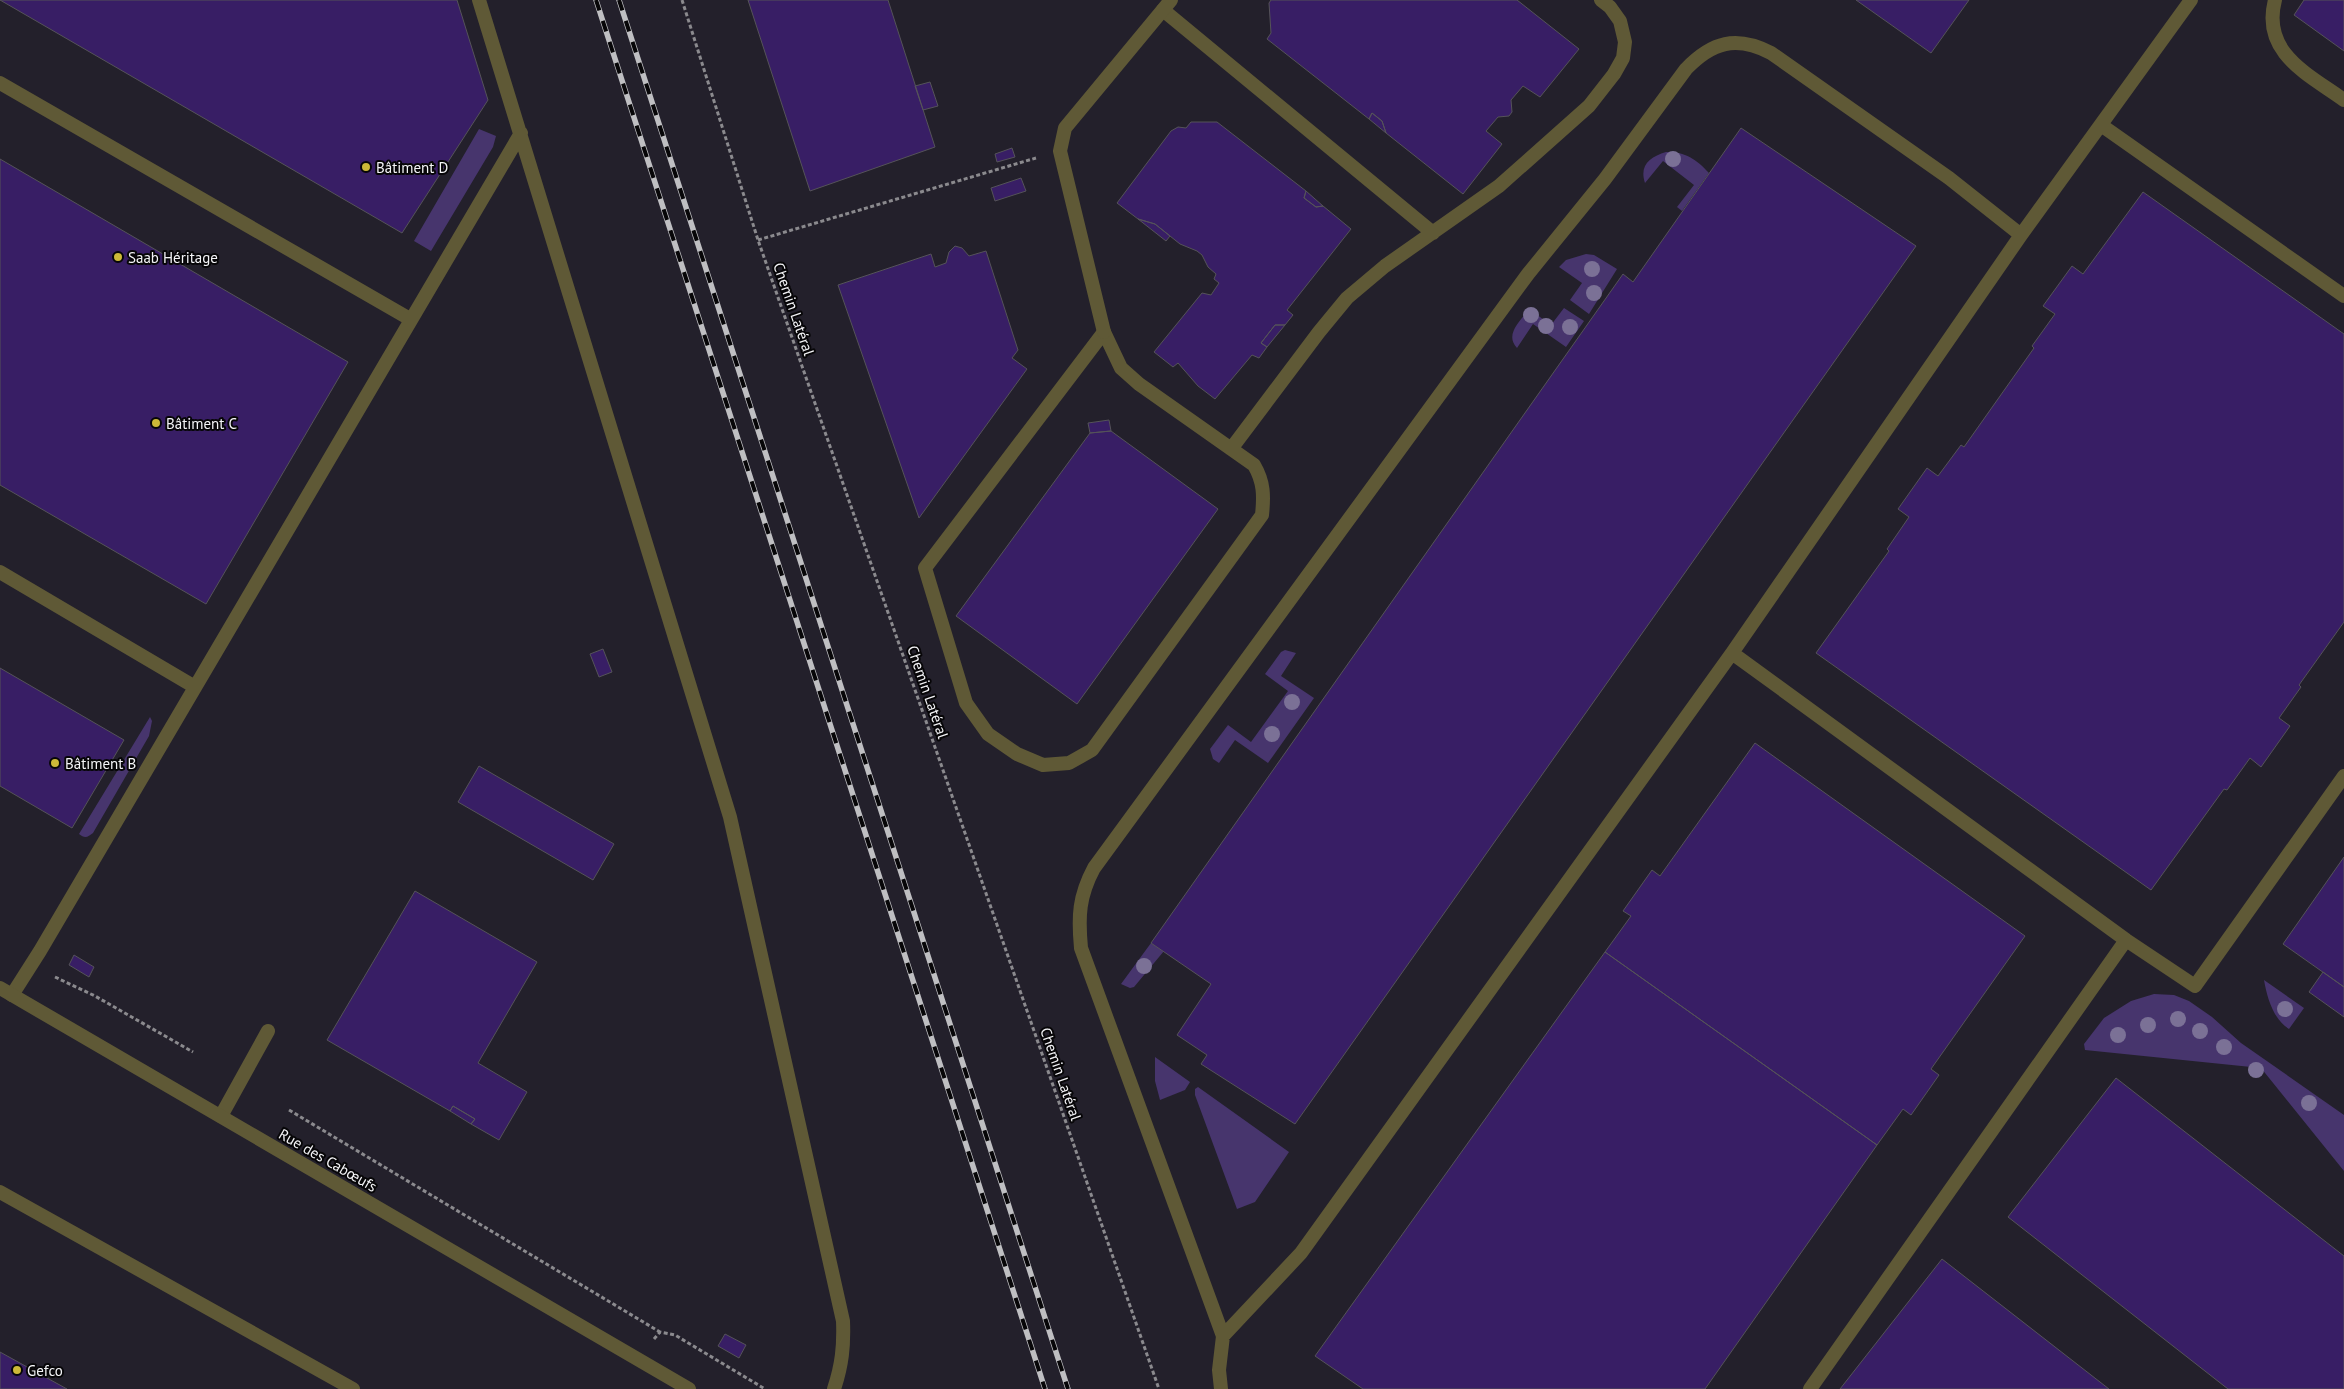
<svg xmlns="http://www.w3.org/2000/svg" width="2344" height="1389" viewBox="0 0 2344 1389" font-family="'PT Sans',sans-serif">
  <rect width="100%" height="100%" fill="#1c1b20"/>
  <!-- built -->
  <path fill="#23202b" d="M0 0H2344V1389H0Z"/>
  <!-- green -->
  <path fill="#47356d" d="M479 129 496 136 493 147 431 251 414 241Z
    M1666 152C1686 152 1696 159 1709 173L1682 211 1677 207 1694 185 1663 161 1645 183C1639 165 1650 157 1666 152Z
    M1586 254 1594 255 1617 269 1589 314 1570 300 1582 283 1559 267 1566 260Z
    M1564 308 1584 321 1566 347 1533 324 1517 348C1504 334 1521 321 1529 309L1551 325Z
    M1285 650 1296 653 1281 676 1314 698 1268 763 1235 740 1219 763 1213 759 1210 749 1228 725 1251 742 1288 691 1265 674 1281 652Z
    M150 717 152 721 149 736 93 833C88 837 85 839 79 834Z
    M1151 943 1164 951 1134 987 1130 988 1121 984Z
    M2264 980 2304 1008 2289 1029C2273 1019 2267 997 2264 980Z
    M2154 994 2174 995 2189 1001 2212 1017 2241 1043 2344 1115V1171L2261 1068 2085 1050 2084 1044 2104 1018 2131 1001Z
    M1155 1057 1190 1082 1185 1090 1160 1100 1155 1081Z
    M1198 1087 1289 1152 1255 1202 1237 1209 1195 1095V1089Z"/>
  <!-- building -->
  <path fill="#381e65" stroke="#555359" d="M0 0H457L488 100 402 233Z
    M748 0H888L935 147 810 191Z
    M1271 0H1517L1579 49 1540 97 1523 86 1511 100 1512 112 1509 116 1498 117 1486 131 1502 144 1463 194 1386 133 1382 121 1372 113 1369 119 1267 39 1271 33 1269 3Z
    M1856 0H1969L1931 53Z
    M2304 0H2344V51L2294 15Z
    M930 82 938 106 923 110 915 86Z
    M1372 113 1382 121 1386 133 1369 119Z
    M1191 122H1217L1306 191 1304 198 1316 207 1323 206 1351 229 1287 310 1293 315 1285 325H1275L1261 343 1267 347 1259 358 1252 355 1215 399 1198 386 1178 363 1173 367 1154 352 1202 293 1211 295 1219 283 1214 279 1216 274 1208 267 1202 255 1197 251 1180 244 1155 224 1138 219 1117 203 1171 131 1178 127 1186 128Z
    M1741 128 1916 246 1295 1124 1201 1064 1207 1055 1177 1035 1211 984 1151 943 1623 274 1633 282Z
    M1012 148 1015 157 997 162 995 154Z
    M0 159 348 362 206 604 0 485Z
    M1021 178 1026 191 995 201 991 188Z
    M1306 191 1323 206 1316 207 1304 198Z
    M2143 192 2344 334V622L2299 685 2301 687 2279 718 2290 726 2261 767 2250 758 2227 790 2224 789 2151 890 1816 653 1889 551 1887 549 1909 517 1898 509 1927 468 1938 476 1961 445 1964 447 2034 348 2032 346 2055 314 2043 306 2072 266 2083 274Z
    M1138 219 1155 224 1170 236 1166 241Z
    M955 246 962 248 969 256 986 251 1018 350 1012 358 1027 369 919 518 838 285 931 254 935 267 946 263 949 252Z
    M1275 325H1285L1267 347 1261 343Z
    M1109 420 1111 431 1090 433 1088 423Z
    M1111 431 1218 509 1077 704 956 616 1090 433Z
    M603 649 612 672 599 677 590 654Z
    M0 668 124 740 72 828 0 786Z
    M1755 743 2025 936 1931 1069 1939 1075 1911 1115 1903 1109 1877 1145 1605 952 1631 916 1623 911 1652 870 1660 876Z
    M479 766 614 844 593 880 458 802Z
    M2344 857V987L2283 944Z
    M415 891 537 962 478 1063 527 1092 499 1140 471 1124 475 1119 453 1106 450 1111 327 1040Z
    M1605 952 1877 1145 1705 1389H1363L1315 1356Z
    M74 955 94 967 89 977 69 965Z
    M2323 972 2344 987V1017L2309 992Z
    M2116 1078 2344 1256V1389H2228L2008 1217Z
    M453 1106 475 1119 471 1124 450 1111Z
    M1942 1259 2109 1389H1840Z
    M725 1334 746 1345 739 1358 718 1346Z
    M0 1352 67 1389H0Z"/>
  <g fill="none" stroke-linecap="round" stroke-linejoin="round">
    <!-- path -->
    <path stroke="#8b8a8e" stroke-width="3" stroke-dasharray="4 2.5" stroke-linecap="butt" d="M682 0 758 240 1159 1389
      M758 240 1036 158
      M55 977 95 996 193 1052
      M289 1110 660 1332
      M654 1339 660 1332 675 1335 765 1389"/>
    <!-- service -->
    <path stroke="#5f5936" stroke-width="14" d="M479 0 730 817 843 1321C844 1346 842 1365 834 1389
      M2275 0C2261 53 2308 74 2344 100
      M1163 10 1433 233
      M0 83 410 319
      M2101 125 2344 296
      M1104 332 1121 368 1139 384 1254 465C1264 482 1264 496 1262 515L1092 750 1069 763 1043 765 1017 754 988 734 966 703 925 568Z
      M1231 449 1319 332 1347 298 1385 266 1499 186 1589 106 1614 74 1623 58 1625 42 1620 21 1610 7 1601 0
      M0 572 195 687
      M1732 653 2126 940 2195 986 2344 776
      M12 995 40 951 521 133
      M221 1116 268 1031
      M0 1192 353 1389
      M1223 1336 1081 948C1078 916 1079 896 1094 868L1528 274 1605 179 1686 69C1712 42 1736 35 1771 53L1949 178 2021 235
      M1221 1389 1219 1370 1223 1336 1301 1253 1732 653 2021 235 2191 0
      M1810 1389 2126 940"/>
    <!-- minor -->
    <path stroke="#5f5936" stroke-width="14" d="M1104 332 1060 151 1065 128 1171 0
      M0 988 689 1389"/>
    <defs>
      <path id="rail" d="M596 0 1045 1389
        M619 0 1068 1389"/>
    </defs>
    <!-- rail casing -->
    <use href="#rail" stroke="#bfbfc2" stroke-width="5.5"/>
    <!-- rail -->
    <use href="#rail" stroke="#070608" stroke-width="4" stroke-dasharray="11" stroke-linecap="butt"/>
  </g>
  <!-- trees -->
  <g fill="#7b7196">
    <circle cx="1673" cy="159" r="8"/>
    <circle cx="1592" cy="269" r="8"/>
    <circle cx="1594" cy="293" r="8"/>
    <circle cx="1531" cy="315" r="8"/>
    <circle cx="1546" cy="326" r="8"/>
    <circle cx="1570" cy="327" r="8"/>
    <circle cx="1292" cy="702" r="8"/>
    <circle cx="1272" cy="734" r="8"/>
    <circle cx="1144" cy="966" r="8"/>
    <circle cx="2285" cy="1009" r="8"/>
    <circle cx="2178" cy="1019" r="8"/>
    <circle cx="2148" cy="1025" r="8"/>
    <circle cx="2200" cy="1031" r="8"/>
    <circle cx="2118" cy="1035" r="8"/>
    <circle cx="2224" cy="1047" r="8"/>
    <circle cx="2256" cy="1070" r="8"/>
    <circle cx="2309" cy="1103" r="8"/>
  </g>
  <!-- markers -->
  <g fill="#cdb938" stroke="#070608" stroke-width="2">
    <circle cx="366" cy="167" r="5"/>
    <circle cx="118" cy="257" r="5"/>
    <circle cx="156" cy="423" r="5"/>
    <circle cx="55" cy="763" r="5"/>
    <circle cx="17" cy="1370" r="5"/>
  </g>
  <g text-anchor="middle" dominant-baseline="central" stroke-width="4" stroke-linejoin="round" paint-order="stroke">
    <!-- poi labels -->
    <g font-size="15" fill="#f4f4f7" stroke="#070608" text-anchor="start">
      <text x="376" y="167">Bâtiment D</text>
      <text x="128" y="257">Saab Héritage</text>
      <text x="166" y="423">Bâtiment C</text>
      <text x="65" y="763">Bâtiment B</text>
      <text x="27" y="1370">Gefco</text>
    </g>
    <!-- street labels -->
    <g font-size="15" fill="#f4f4f7" stroke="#070608">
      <text transform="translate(794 309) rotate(71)">Chemin Latéral</text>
      <text transform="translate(928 692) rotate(71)">Chemin Latéral</text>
      <text transform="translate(1061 1074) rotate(71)">Chemin Latéral</text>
      <text transform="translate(328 1160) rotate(30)">Rue des Cabœufs</text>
    </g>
  </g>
</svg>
